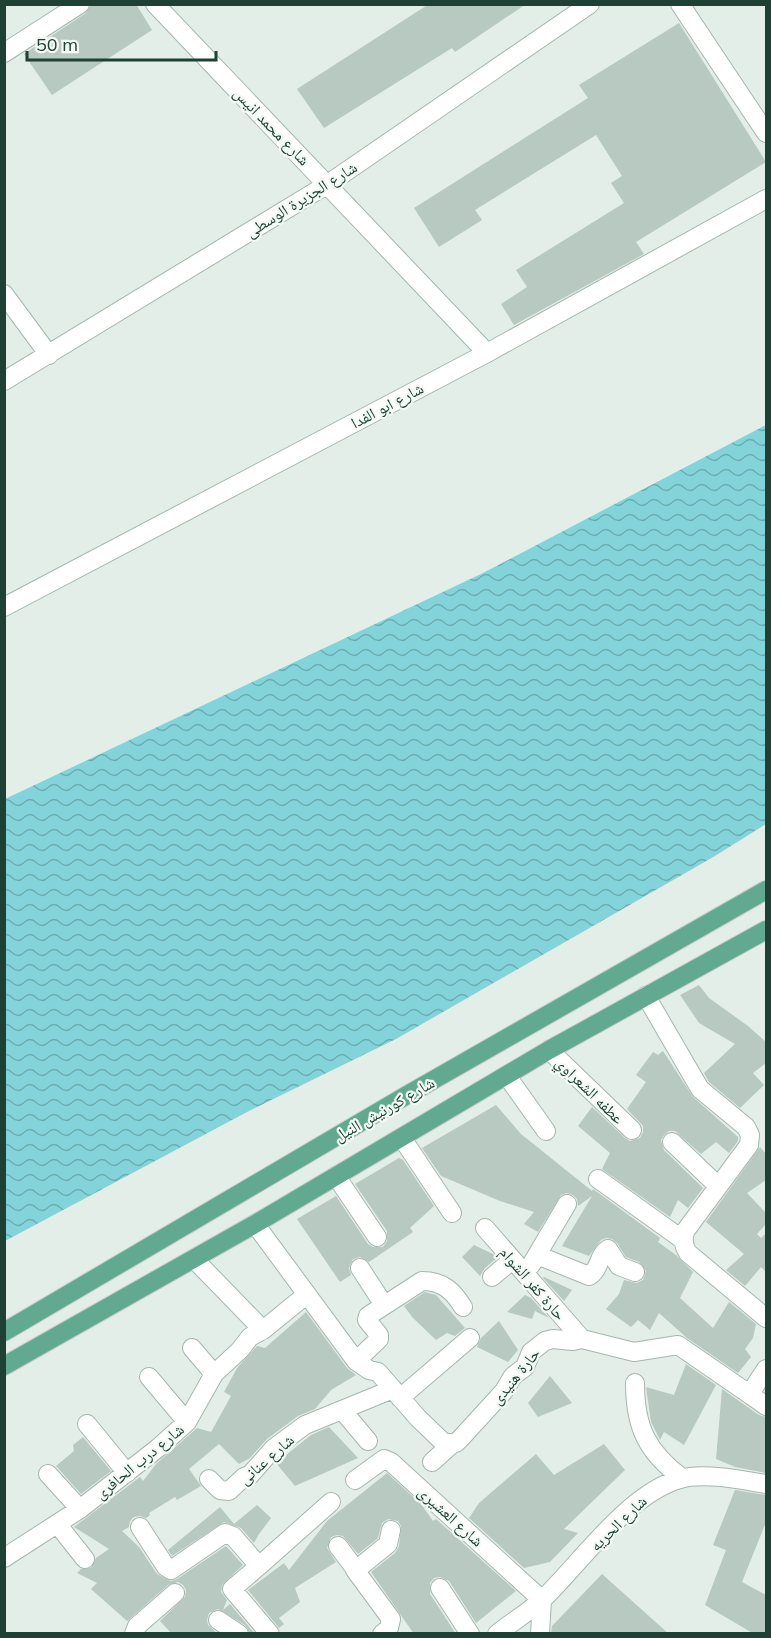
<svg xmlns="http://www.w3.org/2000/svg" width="771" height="1638" viewBox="0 0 771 1638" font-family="Mulish,'Noto Naskh Arabic',sans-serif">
  <defs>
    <pattern id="water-waves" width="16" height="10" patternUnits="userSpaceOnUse" patternTransform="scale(1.5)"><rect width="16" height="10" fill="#83d4da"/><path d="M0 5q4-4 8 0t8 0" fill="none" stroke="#6baeb2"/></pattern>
  </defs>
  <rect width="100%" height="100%" fill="#e2eee7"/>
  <!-- water -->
  <path fill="url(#water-waves)" d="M766 425V824L715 856 396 1039 247 1112 5 1241V799L483 573Z"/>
  <!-- building -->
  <path fill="#b7c9c0" d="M91 4H136L152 30 52 95 24 54 86 13Z
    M429 4H526L455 52 452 48 324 128 297 89Z
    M679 23 766 162 636 242 644 254 514 325 501 304 527 287 516 270 624 203 611 183 622 176 596 135 475 210 482 220 439 247 414 208 588 98 579 85Z
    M699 985 709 998 748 1026 766 1042V1063L753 1073 764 1085 740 1108 709 1082 704 1073 735 1044 699 1023 680 995Z
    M663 1051 693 1097 738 1137V1141L729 1153 716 1142 701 1154 675 1131H669L664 1135 661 1140 664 1150 703 1188 688 1208 678 1200 670 1217 602 1169 610 1153 578 1126 592 1107 625 1138 630 1141 640 1138 643 1132V1126L627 1109 646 1082 636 1075 653 1052 658 1055Z
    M496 1105 521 1134 592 1191 593 1189 660 1238 658 1242 676 1255 693 1272 680 1298 713 1328 729 1302 756 1324 753 1338 745 1349 751 1357 738 1373 687 1338 659 1313 650 1330 638 1320 631 1327 606 1309 619 1294 624 1280 637 1283 643 1280 646 1271 639 1262 626 1257 617 1243 612 1239 606 1238 601 1240 589 1256 562 1246 592 1196 578 1206 577 1199 573 1195 567 1193 561 1195 538 1232 524 1224 534 1212 500 1201 441 1176 422 1148Z
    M760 1147 766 1154V1180L747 1193 766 1213V1224L757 1234 761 1238 766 1233V1272L761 1267 745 1286 726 1270 744 1254 706 1222Z
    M399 1158 403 1160 434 1206 410 1228 413 1232 369 1262 360 1257 353 1259 349 1268 351 1275 340 1282 297 1219 336 1196 368 1244 373 1247H383L387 1241V1231L355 1184Z
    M474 1245 493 1254 497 1258 485 1268 480 1276 462 1257Z
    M544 1277 572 1290 564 1301 543 1278Z
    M425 1292 436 1295 465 1328 455 1336 447 1333 436 1340 413 1318 404 1306Z
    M525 1295 531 1298 549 1318 535 1311 532 1319 507 1312Z
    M306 1312 347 1368 356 1375 331 1390 315 1409 298 1416 267 1439 250 1458 239 1464 219 1444 189 1469 201 1486 177 1500 175 1497 149 1513 150 1515 146 1518 140 1516 134 1517 130 1521 129 1527 122 1531 139 1547 157 1574 171 1581 177 1579 226 1546 243 1565 222 1585 221 1592 227 1600 223 1610 230 1604 255 1634H250L245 1625 218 1609 209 1613 207 1620 208 1625 218 1634H172L160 1621 185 1597 186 1590 183 1585 178 1582 168 1585 127 1621 91 1589 97 1583 77 1573 81 1569 91 1568 96 1558 109 1549 74 1527 140 1477 143 1481 156 1464 197 1428 211 1432 231 1396 224 1392 237 1368 257 1346 265 1348Z
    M499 1321 518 1350 508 1362 477 1347 481 1338Z
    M686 1364 716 1385 684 1445 664 1432 660 1440 651 1422 646 1387 674 1395Z
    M550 1376 572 1403 538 1417 528 1403Z
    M722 1389 759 1415 766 1417V1473L735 1467 716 1459Z
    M329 1427 358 1458 295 1486 276 1463 311 1435Z
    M83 1437 111 1471 81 1494 56 1466 74 1451 73 1445Z
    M604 1444 625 1470 564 1529 578 1533 550 1562 524 1568 469 1518 479 1503 536 1454 554 1475Z
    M387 1473 421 1504 433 1521 436 1519 516 1591 476 1623 449 1581 440 1577 434 1578 430 1583V1594L456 1634H414L371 1572 395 1553 399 1546 401 1526 398 1521 388 1519 382 1523 378 1538 358 1554 343 1536 337 1535 331 1537 327 1548 336 1562 295 1588 300 1602 279 1618 284 1624 279 1628 248 1590 284 1563 289 1570 327 1521Z
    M735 1490 766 1495V1522L742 1582 766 1595V1634H754L705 1605 726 1550 713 1545Z
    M257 1505 271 1518 259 1534 254 1543 241 1528 224 1522 172 1556 168 1550 220 1507 234 1524Z
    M602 1574 669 1634H551L552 1626Z"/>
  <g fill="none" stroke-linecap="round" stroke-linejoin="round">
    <defs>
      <path id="minor" d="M155 4 487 353
        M680 4 766 133
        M4 294 49 355
        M4 381 328 184 590 4
        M646 996 700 1089 746 1127 750 1135 749 1145 686 1230C682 1238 683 1245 688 1253L766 1318
        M549 1050 632 1130
        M507 1076 546 1131
        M402 1138 452 1213
        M672 1142 718 1186
        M336 1176 377 1237
        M598 1179 683 1240
        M255 1224 356 1361 369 1370 378 1372 418 1418 444 1443H456L461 1438 504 1391 513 1376 525 1367 531 1352 545 1341 553 1339 573 1341 582 1339 634 1352 678 1345 752 1396
        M485 1228 582 1339
        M537 1255 589 1276C600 1270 598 1255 608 1249L619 1266 635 1272
        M194 1259 263 1330
        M531 1265 567 1204
        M360 1268 384 1305
        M492 1277 512 1260
        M192 1348 214 1374
        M356 1361 379 1339V1335L367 1320 368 1316 422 1281C443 1281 453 1291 463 1307
        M766 1369 751 1392 752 1396 766 1406
        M149 1377 187 1422
        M635 1383C635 1427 647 1452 682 1478
        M400 1398 470 1338
        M342 1410 368 1441
        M87 1424 127 1473
        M432 1462 452 1444
        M48 1474 80 1509
        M209 1479 220 1490 229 1491 244 1477 250 1475 274 1448 305 1425 393 1389
        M355 1480 384 1459 391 1462 542 1600 540 1634
        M58 1525 85 1559
        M140 1527 166 1567 171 1570 225 1533 233 1536 259 1566 232 1589 270 1634
        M338 1546 356 1570 388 1544 391 1530
        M4 1558 80 1509 158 1448 187 1422 214 1374 240 1350 250 1337 263 1330 306 1295
        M259 1566 331 1502
        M355 1570 391 1619 389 1628 382 1634
        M440 1588 470 1634
        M218 1620 239 1634
        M134 1634 137 1626 175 1593
        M497 1634C512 1622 530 1611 544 1598 582 1561 629 1493 680 1479 704 1472 742 1480 766 1484"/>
      <path id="tertiary" d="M4 53 80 4
        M4 607 487 353 766 199"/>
      <path id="primary" d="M4 1332 407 1095 766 890
        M4 1366 255 1224 549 1050 766 930"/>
    </defs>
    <!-- minor casing -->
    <use href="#minor" stroke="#a4b7ae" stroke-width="20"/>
    <!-- tertiary casing -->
    <use href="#tertiary" stroke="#a4b7ae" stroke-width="20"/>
    <!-- primary casing -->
    <use href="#primary" stroke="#c0cac6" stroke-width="20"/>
    <!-- minor -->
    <use href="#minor" stroke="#fff" stroke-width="18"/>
    <!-- tertiary -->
    <use href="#tertiary" stroke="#fff" stroke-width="18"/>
    <!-- primary -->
    <use href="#primary" stroke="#61a990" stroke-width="18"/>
  </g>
  <g text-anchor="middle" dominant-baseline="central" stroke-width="4.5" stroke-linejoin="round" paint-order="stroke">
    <!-- street labels -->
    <g font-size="16" fill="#1f4135" stroke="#f3faf6">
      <text transform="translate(272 126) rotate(46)">شارع محمد انيس</text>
      <text transform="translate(301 199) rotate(-32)">شارع الجزيرة الوسطى</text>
      <text transform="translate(387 405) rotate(-28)">شارع ابو الفدا</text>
      <text transform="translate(590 1090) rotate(44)">عطفه الشعراوي</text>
      <text transform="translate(384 1109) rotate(-30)">شارع كورنيش النيل</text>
      <text transform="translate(533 1283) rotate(49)">حارة كفر الشوام</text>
      <text transform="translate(515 1376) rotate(-51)">حارة هنيدى</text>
      <text transform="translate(266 1459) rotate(-41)">شارع عنانى</text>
      <text transform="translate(139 1461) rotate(-39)">شارع درب الحافرى</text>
      <text transform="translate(451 1516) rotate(42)">شارع العشيرى</text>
      <text transform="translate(618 1523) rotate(-44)">شارع الحريه</text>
    </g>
  </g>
  <!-- border -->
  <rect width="771" height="1638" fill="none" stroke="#1f4135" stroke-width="12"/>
  <!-- scale -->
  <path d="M27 51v9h189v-9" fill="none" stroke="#1f4135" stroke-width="3"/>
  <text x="36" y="51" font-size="18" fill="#1f4135" stroke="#f3faf6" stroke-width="4.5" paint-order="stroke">50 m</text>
</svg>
